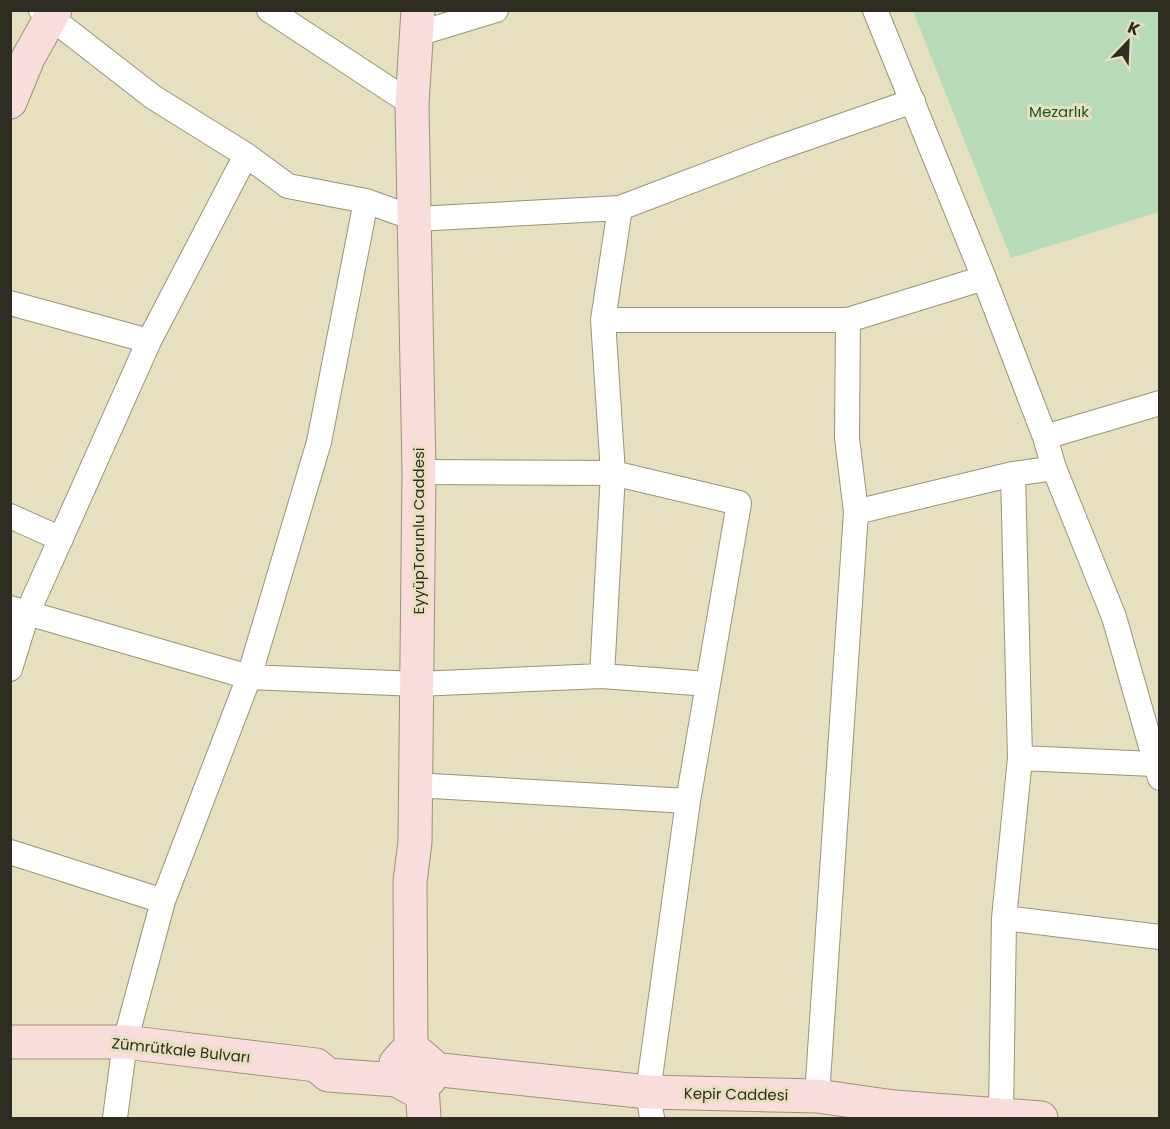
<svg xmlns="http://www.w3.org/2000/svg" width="1170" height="1129" viewBox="0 0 1170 1129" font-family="Poppins,sans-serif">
  <rect width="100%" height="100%" fill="#e6e0c1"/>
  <!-- green -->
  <path fill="#b7dbb9" d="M913 11H1159V212L1011 258Z"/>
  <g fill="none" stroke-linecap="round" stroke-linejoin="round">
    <defs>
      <path id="street" d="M41 10 153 97 246 155 288 186 366 201 416 219 620 208 775 149 913 101
        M269 10 412 104
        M875 10 984 278 1045 437 1054 468 1114 617 1160 778
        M417 34 496 10
        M10 303 149 341
        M603 320H848L984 278
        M1045 437 1160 403
        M419 472 613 473 739 503 688 801 648 1092 652 1118
        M856 512 1013 474 1054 468
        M10 516 61 539
        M10 608 249 677 417 684 602 676 708 684
        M10 669 27 614 149 341 246 155
        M602 676 613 473 603 320 620 208
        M1020 758 1154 764
        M415 785 688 801
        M10 852 163 901
        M1004 918 1160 937
        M817 1096 856 512 847 438 848 320
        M1001 1115 1004 918 1020 758 1013 474
        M115 1118 125 1042 163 901 249 677 319 442 366 201"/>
      <path id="secondary" d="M10 102 28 58 55 10
        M10 1042H125L316 1065
        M411 1052 410 882 415 842 419 472 412 104 418 10
        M316 1065 328 1075 397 1080 413 1089 422 1086 429 1080 430 1063 417 1052 404 1054 396 1063 397 1080
        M432 1069 648 1092 817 1096 894 1107 1041 1118
        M422 1086 424 1118"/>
    </defs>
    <!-- street casing -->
    <use href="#street" stroke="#999477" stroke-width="26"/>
    <!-- secondary casing -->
    <use href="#secondary" stroke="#999477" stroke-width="35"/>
    <!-- street -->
    <use href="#street" stroke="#fff" stroke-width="24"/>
    <!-- secondary -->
    <use href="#secondary" stroke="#f8dddc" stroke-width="33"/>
  </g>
  <g text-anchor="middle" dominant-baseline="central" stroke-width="6" stroke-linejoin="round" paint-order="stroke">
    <!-- park labels -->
    <g font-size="15" fill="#185324" stroke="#e6e0c1">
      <text x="1059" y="111">Mezarlık</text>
    </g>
    <!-- street labels -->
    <g font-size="15" fill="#2f2d21" stroke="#e6e0c1">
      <text transform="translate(418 531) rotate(-90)">EyyüpTorunlu Caddesi</text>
      <text transform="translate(181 1050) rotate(6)">Zümrütkale Bulvarı</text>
      <text transform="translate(736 1094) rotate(1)">Kepir Caddesi</text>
    </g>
  </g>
  <!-- border -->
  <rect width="1170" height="1129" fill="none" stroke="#2f2d21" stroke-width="24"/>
  <!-- north arrow -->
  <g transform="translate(1128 42) rotate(23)" stroke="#e6e0c1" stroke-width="4.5" paint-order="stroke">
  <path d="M0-4.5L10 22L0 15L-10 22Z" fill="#2f2d21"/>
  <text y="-9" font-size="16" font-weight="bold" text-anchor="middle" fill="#2f2d21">K</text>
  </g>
</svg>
